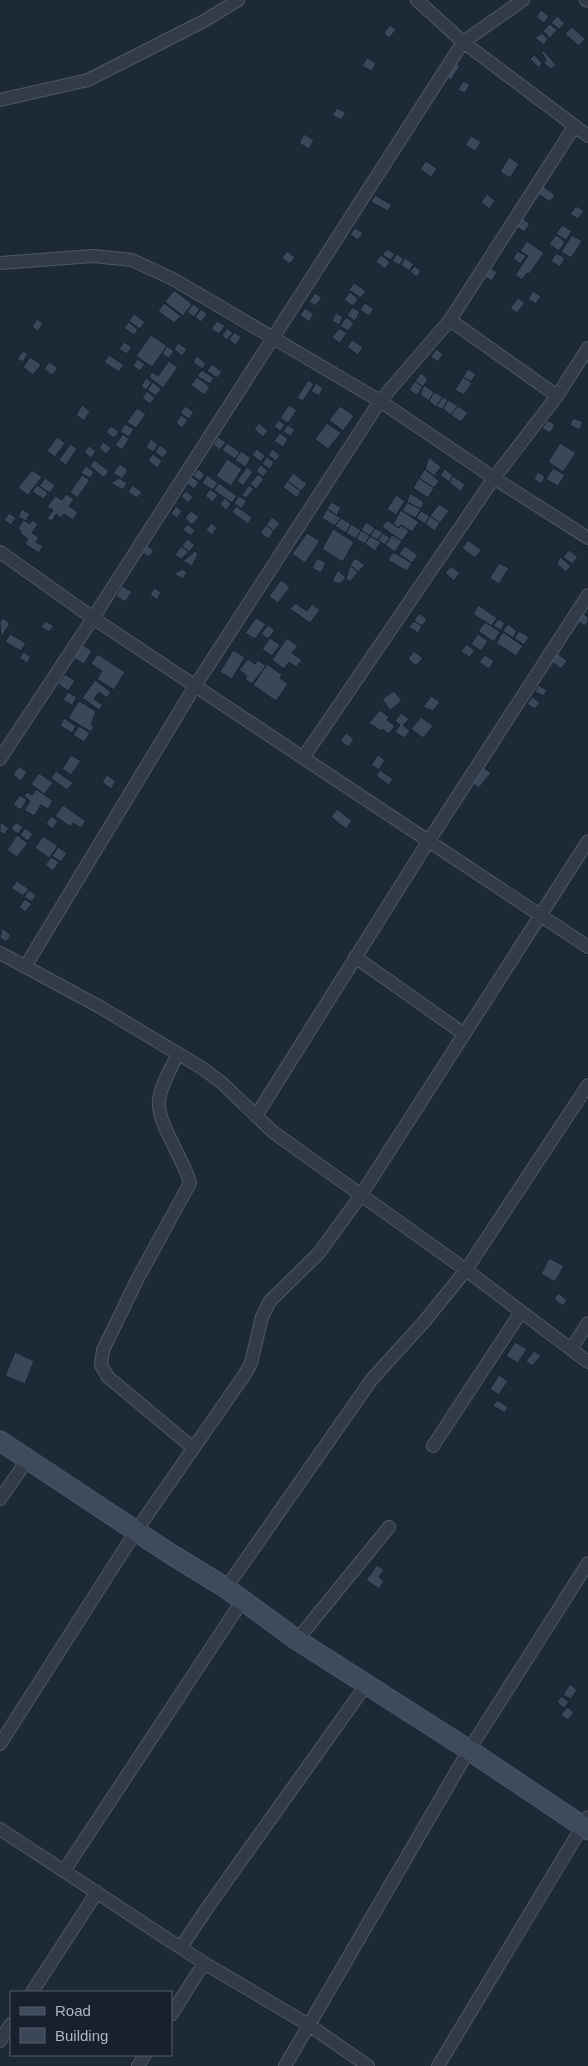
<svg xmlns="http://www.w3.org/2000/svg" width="588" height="2066" viewBox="0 0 588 2066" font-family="Helvetica,sans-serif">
  <rect width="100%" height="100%" fill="#1e2938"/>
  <!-- building -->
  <path fill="#3a4758" stroke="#19222f" d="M541 10 549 16 544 23 536 17Z
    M557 16 565 23 559 29 551 23Z
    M550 24 557 30 550 38 543 31Z
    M390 25 396 30 389 38 384 33Z
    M572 27 585 39 579 46 565 34Z
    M542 33 548 39 544 45 535 38Z
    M544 51 556 65 551 69 544 64 546 59 541 52Z
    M534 55 542 63 539 68 530 59Z
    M367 58 376 63 372 71 362 66Z
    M454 62 460 66 451 80 445 76Z
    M463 81 470 84 465 93 458 90Z
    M337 108 346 113 341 120 332 115Z
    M304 134 314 140 309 149 299 143Z
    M471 136 481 142 475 151 465 145Z
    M509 157 519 164 510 178 500 172Z
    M426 161 437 169 431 177 420 169Z
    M543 186 555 195 550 202 538 194Z
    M487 194 495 201 489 209 481 202Z
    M375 195 392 205 388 211 371 202Z
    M576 206 584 211 578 219 570 214Z
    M521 217 530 224 524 232 515 226Z
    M562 225 572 231 566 240 556 234Z
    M355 228 363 233 358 240 350 235Z
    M556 235 565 242 559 251 549 244Z
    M572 235 582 241 571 258 561 252Z
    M527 241 544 253 529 274 527 273 522 280 515 275 528 256 520 251Z
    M387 249 395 254 391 260 382 255Z
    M287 251 295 257 290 264 282 258Z
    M518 251 526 256 520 264 513 258Z
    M556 253 565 258 560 267 551 261Z
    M397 254 404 259 399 265 392 261Z
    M381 255 390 262 385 269 376 262Z
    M405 258 414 264 409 271 401 265Z
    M414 266 421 270 417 277 410 272Z
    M489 267 497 272 492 281 484 276Z
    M354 283 366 291 361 298 349 290Z
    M174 290 192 304 183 316 165 302Z
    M533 291 541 296 536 304 528 299Z
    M350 292 358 299 353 306 344 300Z
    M315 293 322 298 315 306 309 302Z
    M518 298 525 303 517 313 510 308Z
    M164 303 181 316 174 323 158 311Z
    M365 303 374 309 369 316 360 310Z
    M193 304 200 309 194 317 187 312Z
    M352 307 360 312 355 321 347 316Z
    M305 308 314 314 309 322 300 315Z
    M201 309 207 314 201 322 195 317Z
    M336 313 343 317 339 325 332 321Z
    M134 314 145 322 140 329 129 321Z
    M346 317 354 323 348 331 340 326Z
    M37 319 43 324 38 331 32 327Z
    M217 321 225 326 219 334 211 329Z
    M129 322 138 330 134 335 124 328Z
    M227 328 233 333 227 340 222 336Z
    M339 328 347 333 340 343 332 338Z
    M234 332 241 337 236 345 229 340Z
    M151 335 167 346 152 367 136 356Z
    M352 340 363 347 358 355 347 347Z
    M124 342 132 347 127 354 119 349Z
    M178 343 187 349 182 356 174 349Z
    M167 346 174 351 169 358 162 354Z
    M436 349 443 354 438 362 431 357Z
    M23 351 28 354 23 362 17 359Z
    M109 355 124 365 119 372 104 362Z
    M197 356 206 364 202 369 193 362Z
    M30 357 41 365 33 375 23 367Z
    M137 359 145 364 140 371 133 366Z
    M169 361 178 367 163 388 149 377 152 372 158 376Z
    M49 362 58 368 52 375 44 369Z
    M212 364 222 372 217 378 207 371Z
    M468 369 476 374 471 382 463 377Z
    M202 370 214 378 210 384 197 376Z
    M421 373 428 379 423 387 415 381Z
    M197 377 210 387 204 395 191 385Z
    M463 377 472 383 464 395 455 390Z
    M146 378 152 382 146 390 141 386Z
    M308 380 314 384 303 401 297 398Z
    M415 381 423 387 417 395 409 390Z
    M153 382 161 389 156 396 147 390Z
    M316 383 323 388 319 396 311 391Z
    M424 385 434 392 429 401 420 395Z
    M147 391 155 398 150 404 142 398Z
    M434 392 443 397 436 407 429 401Z
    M443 397 448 400 443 409 436 407Z
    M448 400 458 406 451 415 443 409Z
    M82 405 90 411 84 421 76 415Z
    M289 405 297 410 288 423 280 418Z
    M185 406 194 412 189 419 180 413Z
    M340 406 354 416 343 431 329 420Z
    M458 406 468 413 461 422 451 415Z
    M137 408 146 414 136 428 127 422Z
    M181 415 188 420 182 428 176 423Z
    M573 418 583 422 579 430 570 425Z
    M279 420 285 425 280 431 274 426Z
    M548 420 555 425 550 433 542 428Z
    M259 423 268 431 263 437 254 429Z
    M327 423 341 433 328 449 315 439Z
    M125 424 134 429 129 437 120 432Z
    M288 425 295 430 290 436 283 431Z
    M111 426 119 432 114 438 106 432Z
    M280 433 288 439 283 447 274 441Z
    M123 434 129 439 122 450 115 445Z
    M57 437 65 443 55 457 47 451Z
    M218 437 226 442 220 450 213 445Z
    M151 439 158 445 153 452 146 447Z
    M103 442 111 448 106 454 99 448Z
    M227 443 240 452 235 459 222 450Z
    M560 443 576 453 563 472 548 462Z
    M70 444 77 449 66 465 59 460Z
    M160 445 168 451 163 458 155 452Z
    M89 446 96 451 91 458 84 452Z
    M257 449 265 456 261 462 252 455Z
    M272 449 280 455 276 461 268 455Z
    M241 451 251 458 245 467 235 460Z
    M153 454 162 461 157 468 148 460Z
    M267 457 274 462 270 469 262 464Z
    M429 457 441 467 434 476 425 469Z
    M227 459 242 469 231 486 216 476Z
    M94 460 109 471 104 478 90 466Z
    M120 464 128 470 122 479 113 473Z
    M261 465 268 471 263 477 256 471Z
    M86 466 94 472 90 478 81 473Z
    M247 467 253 472 243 486 237 481Z
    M553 468 565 475 558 486 546 479Z
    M198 469 205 475 200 481 193 476Z
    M425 469 439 481 434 488 419 478Z
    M445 469 453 476 449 482 440 475Z
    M32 470 42 477 28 495 18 488Z
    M538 472 545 477 541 484 534 479Z
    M293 473 307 484 301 491 287 481Z
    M258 474 264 479 256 489 250 484Z
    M82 475 90 480 77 498 70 492Z
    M207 475 218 483 213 490 202 483Z
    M453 476 465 484 461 492 449 482Z
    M192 477 199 482 194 489 187 484Z
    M45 478 55 485 50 493 39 486Z
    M119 478 127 483 123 490 111 483Z
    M419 478 434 488 428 498 413 488Z
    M287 481 301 491 297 498 283 487Z
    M219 483 237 496 232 503 214 490Z
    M37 485 48 493 44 499 32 492Z
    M132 485 142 492 137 498 128 492Z
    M249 485 254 489 246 498 242 495Z
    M210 489 218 495 213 502 205 496Z
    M186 491 193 497 188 503 181 496Z
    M410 493 424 502 421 509 407 502Z
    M66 494 74 499 69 506 78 512 73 520 64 514 61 518 56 514 52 521 47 519 53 510 47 507 55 496 62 500Z
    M396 495 405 501 396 515 387 509Z
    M239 496 247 501 241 509 234 503Z
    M225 498 231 504 226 510 220 504Z
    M331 502 341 507 337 516 327 509Z
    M407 502 421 509 416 518 402 511Z
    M439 504 449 511 440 523 430 516Z
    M176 506 182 511 177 518 171 513Z
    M236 506 252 517 248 524 232 512Z
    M22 509 30 514 26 521 18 517Z
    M327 509 341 518 335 526 322 518Z
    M401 510 419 522 412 532 401 525 399 528 393 524Z
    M191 511 199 517 192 525 185 518Z
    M421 511 430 516 425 524 416 518Z
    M9 513 16 518 11 525 4 520Z
    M430 516 440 523 435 531 425 524Z
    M272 517 280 523 274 531 266 525Z
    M341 518 351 524 346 533 335 526Z
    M23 520 30 524 32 520 38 524 32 533 39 537 36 542 43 546 39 553 25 544 28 539 20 533 21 531 18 529Z
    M387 520 399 528 401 525 409 531 402 541 382 527Z
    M366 522 375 528 370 536 361 530Z
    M211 523 217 528 212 535 206 530Z
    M187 524 195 530 191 536 183 530Z
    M351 524 361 530 356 539 346 533Z
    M266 525 274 531 268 539 260 533Z
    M375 528 383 533 378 540 370 536Z
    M333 529 354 542 343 562 322 549Z
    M361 530 370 536 365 544 356 539Z
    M307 533 320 541 305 563 292 554Z
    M383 533 390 538 385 545 378 540Z
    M392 535 402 541 395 552 385 545Z
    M370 536 381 542 375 551 365 544Z
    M187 539 195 545 189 552 182 546Z
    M468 540 481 550 475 558 462 548Z
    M146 545 154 550 149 557 141 552Z
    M181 546 189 552 181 559 175 555Z
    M405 546 418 555 412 563 399 554Z
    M569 550 578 557 572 564 563 557Z
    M195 551 198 554 192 566 183 561Z
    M393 552 412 563 407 571 388 560Z
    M560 557 571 566 566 572 557 564Z
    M317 558 326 563 321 573 312 568Z
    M355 558 365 565 358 572 350 565Z
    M499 563 509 568 499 584 490 578Z
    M350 565 358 572 350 582 346 578Z
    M451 566 460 573 454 581 445 573Z
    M182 569 187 572 183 579 174 574Z
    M338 570 346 578 339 584 332 581Z
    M281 580 290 587 278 603 269 596Z
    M122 586 132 592 125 602 116 596Z
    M154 588 161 592 157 600 150 595Z
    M295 603 307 611 312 604 320 610 310 623 290 609Z
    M478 605 497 618 492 626 473 614Z
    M582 612 588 617V622L585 626 576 620Z
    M419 613 427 619 422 626 414 621Z
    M3 618 10 624 1 637 0 622Z
    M256 618 266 624 255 639 245 633Z
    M498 619 505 623 501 630 493 626Z
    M46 621 54 626 49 632 41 627Z
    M414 621 422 626 418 633 409 627Z
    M485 622 500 632 494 642 478 631Z
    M508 624 517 631 513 638 503 631Z
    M268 625 275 630 268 639 261 634Z
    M519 631 529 637 524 645 514 638Z
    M503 632 523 646 516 656 496 643Z
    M10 634 26 643 21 651 5 642Z
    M478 634 488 641 481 651 471 644Z
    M270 638 280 645 272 656 262 649Z
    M287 638 298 646 292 653 302 660 296 667 289 662 284 669 272 660Z
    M466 644 475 650 470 657 461 652Z
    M83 645 92 651 84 664 74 658Z
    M233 650 245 657 232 679 220 672Z
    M414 651 423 658 416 666 408 659Z
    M24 652 31 657 27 663 19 658Z
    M557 653 567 661 561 669 551 661Z
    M97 654 125 672 114 690 97 679 102 671 91 664Z
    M485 655 494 661 489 669 479 662Z
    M248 659 255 664 258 660 266 666 252 684 245 679 247 676 239 670Z
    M267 664 282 675 280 678 288 684 276 701 253 685Z
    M65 674 75 681 68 691 58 684Z
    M95 680 111 692 107 698 99 692 94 699 103 705 99 710 82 698Z
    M538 685 547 690 544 696 535 692Z
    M394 691 402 701 390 710 382 699Z
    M68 692 77 697 72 705 63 700Z
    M431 696 440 702 433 711 423 707Z
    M532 697 540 702 535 709 527 704Z
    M79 701 96 711 91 725 94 727 91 732 68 718Z
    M380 710 389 717 387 720 395 726 389 734 382 729 381 731 369 723Z
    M401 713 409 719 403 725 410 731 404 738 395 732 400 725 395 721Z
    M421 717 433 726 423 738 411 729Z
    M64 718 76 726 72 733 60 726Z
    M79 726 90 733 84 742 73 735Z
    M346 733 354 739 348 747 340 741Z
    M71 755 81 761 71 775 62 769Z
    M378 755 385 760 379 770 371 765Z
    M19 766 27 772 21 781 13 775Z
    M483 767 491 773 479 788 472 783Z
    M380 770 393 779 389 785 376 776Z
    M56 771 73 783 67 790 51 778Z
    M39 773 53 783 44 794 31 784Z
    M107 775 116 781 111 789 102 782Z
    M36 789 53 801 48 809 41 805 34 816 24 810 30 801 24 796 27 792 32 795Z
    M20 795 27 800 21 810 13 805Z
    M63 805 86 821 81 828 73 823 71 827 55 816Z
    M337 809 352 821 346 829 331 817Z
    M51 816 58 821 53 829 46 824Z
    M0 822 9 828 4 835 0 832Z
    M16 822 23 827 18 834 11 829Z
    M25 828 33 834 28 841 20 835Z
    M17 835 28 843 17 857 7 850Z
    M43 836 58 846 49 858 35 848Z
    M58 847 67 853 61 862 52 856Z
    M51 857 59 862 53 871 45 865Z
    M17 881 29 889 23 896 11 888Z
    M29 890 36 895 32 902 24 897Z
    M25 899 32 904 25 912 19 907Z
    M2 928 11 935 6 942 0 938Z
    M549 1258 564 1266 555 1282 541 1274Z
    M558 1293 567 1300 563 1306 554 1299Z
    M515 1342 527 1349 518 1363 506 1356Z
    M534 1351 541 1356 532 1366 526 1361Z
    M15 1352 34 1361 25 1384 5 1376Z
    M499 1375 508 1381 499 1395 490 1389Z
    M497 1400 508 1407 505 1413 493 1406Z
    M377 1565 384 1570 379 1577 384 1581 379 1589 366 1580Z
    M570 1684 577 1690 571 1699 563 1695Z
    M561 1696 569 1702 564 1708 557 1702Z
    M567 1707 574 1712 568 1720 561 1715Z"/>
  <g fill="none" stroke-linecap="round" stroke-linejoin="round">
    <defs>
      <path id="street" d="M417 0 463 42 588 136
        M586 0 588 1
        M0 100 88 80 204 21 238 0
        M0 263 93 256 132 260 173 279 380 401 494 478 588 538
        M450 320 557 396
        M0 552 93 618 588 947
        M303 758 494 478 557 396 588 348
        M0 759 93 618 463 42 523 0
        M0 953 100 1007 202 1068 222 1083 273 1132 466 1270 588 1362
        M355 957 464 1034
        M25 967 195 686 380 401 450 320 574 127
        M178 1054C171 1068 161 1085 159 1100 156 1122 185 1161 190 1183L138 1278 103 1350 101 1365 108 1377 193 1448
        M256 1116 428 842 588 595
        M571 1349 588 1323
        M433 1446 521 1312
        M0 1499 28 1459
        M226 1588 372 1379 423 1323 466 1270 588 1085
        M297 1640 389 1527
        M0 1744 136 1531 245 1374 251 1363 262 1317 270 1301 319 1253 361 1195 588 841
        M0 1829 204 1963 309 2025 368 2066
        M64 1871 242 1601
        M181 1947 210 1904 366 1685
        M32 1992 97 1892
        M171 2015 204 1963
        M0 2041 11 2024
        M138 2066 145 2055
        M285 2066 469 1750 588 1563
        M438 2066 588 1817"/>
      <path id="secondary" d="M0 1441 166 1551 226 1588 297 1640 469 1750 588 1830"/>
    </defs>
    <!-- street casing -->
    <use href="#street" stroke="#4f5866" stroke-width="14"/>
    <!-- secondary casing -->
    <use href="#secondary" stroke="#4f5866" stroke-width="21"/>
    <!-- street -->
    <use href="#street" stroke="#323b48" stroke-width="12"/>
    <!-- secondary -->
    <use href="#secondary" stroke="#3f4a5c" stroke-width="19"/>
  </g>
  <!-- legend -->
  <rect x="10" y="1991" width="162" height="65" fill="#17202c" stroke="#525c69"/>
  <rect x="20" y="2007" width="25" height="8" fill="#3f4a5c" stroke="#525c69"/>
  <text x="55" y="2016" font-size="15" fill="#abb5c5">Road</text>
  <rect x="20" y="2028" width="25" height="15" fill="#3a4758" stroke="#525c69"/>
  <text x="55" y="2041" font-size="15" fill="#abb5c5">Building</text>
</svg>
